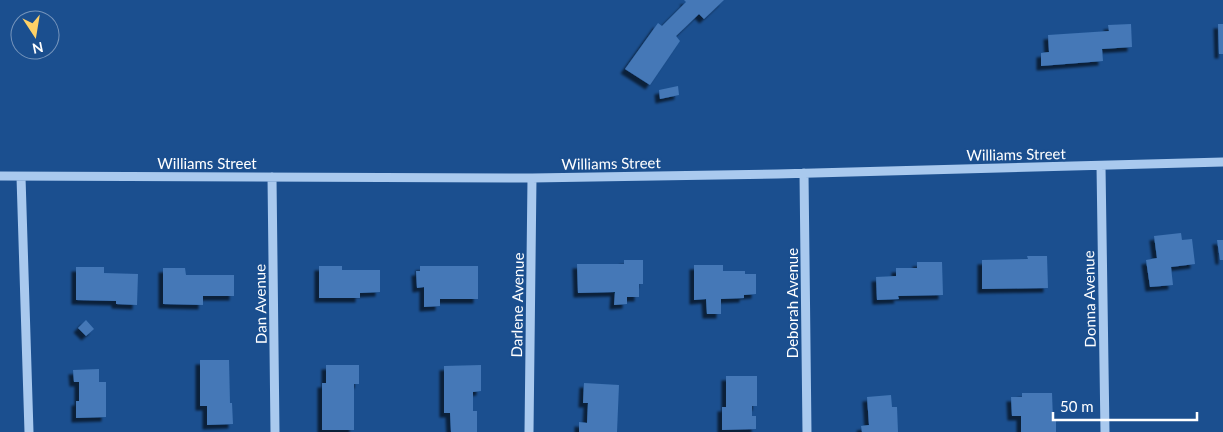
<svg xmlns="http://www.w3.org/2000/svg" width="1223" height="432" viewBox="0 0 1223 432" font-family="Lato,sans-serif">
  <defs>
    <filter id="shadow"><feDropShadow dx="-4.5" dy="4.5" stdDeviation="1" flood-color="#0009"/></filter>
  </defs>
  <rect width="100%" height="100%" fill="#1b4f8f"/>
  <!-- building -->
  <path fill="#4478b7" filter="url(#shadow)" d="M684 0H724L704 19 699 14 676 36 680 41 650 85 625 69 658 23 662 26 686 2Z
    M1131 24 1132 47 1102 49 1103 61 1041 66V53L1049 52 1048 35 1109 31 1108 25Z
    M1218 24H1223V54H1219Z
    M678 86 679 95 660 99 659 90Z
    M1181 233 1182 240 1192 239 1195 264 1171 267 1173 285 1150 287 1146 260 1157 258 1154 236Z
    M1217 240H1223V260H1220Z
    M1027 256H1047L1048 288 982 289V260L1028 259Z
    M624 260H643V284H639V297H627V304L614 305 615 292 578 293 577 264H624Z
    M917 262H942L943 295 898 296 899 299 877 300 876 277 896 276V268H917Z
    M694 265H723V271H745V274H756V294L744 295V298L721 299V314H707L706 299 694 300Z
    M319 266H342V270H380V292L360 293V298H319Z
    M420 266H478V299H440V306L424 307V287L417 288 416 271H420Z
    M76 267H104V273L138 274 137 305 116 304V301L76 300Z
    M163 268H185L186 275H234V296H203V305L163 304Z
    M86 320 94 329 86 336 78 328Z
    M200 360H229L230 403H232L233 424 207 425V406H200Z
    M326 365H359V384H354V430H322V383H326Z
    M481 365V391L473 392V411H477V432H451L450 413H444V366Z
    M99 369V382H106V417L76 418V401H79V382H74L73 370Z
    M726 376H757V406H752V416H756V429L722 430V407H726Z
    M584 383 619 385 617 432H579V422L587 423 588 403H583Z
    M1022 393H1052L1053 420H1056V432H1021V416H1012L1011 397H1022Z
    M891 395 892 407H897L898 432H862L861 426 869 425 867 397Z"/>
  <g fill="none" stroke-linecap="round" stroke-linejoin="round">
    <!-- minor -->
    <path stroke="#a9c9ee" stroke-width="9" d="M1101 166 1105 432
      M804 173 807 432
      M0 176 532 178 777 174 1223 162
      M21 177 29 432
      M272 177 275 432
      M529 432 532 178"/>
  </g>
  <g text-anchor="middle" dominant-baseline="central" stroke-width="4" stroke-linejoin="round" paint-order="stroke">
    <!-- street labels -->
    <g font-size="15" fill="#fff" stroke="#1b4f8f">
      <text transform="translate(1016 154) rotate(-1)">Williams Street</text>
      <text x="207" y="163">Williams Street</text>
      <text transform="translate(611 163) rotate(-1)">Williams Street</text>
      <text transform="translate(1089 299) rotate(-91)">Donna Avenue</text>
      <text transform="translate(792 303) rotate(-90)">Deborah Avenue</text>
      <text transform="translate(260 304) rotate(-91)">Dan Avenue</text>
      <text transform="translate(517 305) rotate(-89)">Darlene Avenue</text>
    </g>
  </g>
  <!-- north arrow -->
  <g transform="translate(35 35) rotate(168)"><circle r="24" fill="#1b4f8f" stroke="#7695bc"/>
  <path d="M0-4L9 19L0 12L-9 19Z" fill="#ffd166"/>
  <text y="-8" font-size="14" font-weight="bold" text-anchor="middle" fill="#ffffff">N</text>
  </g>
  <!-- scale -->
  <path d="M1053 412v8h144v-8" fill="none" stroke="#ffffff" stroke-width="2.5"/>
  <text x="1060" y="412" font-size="15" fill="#ffffff" stroke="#1b4f8f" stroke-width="4" paint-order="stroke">50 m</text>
</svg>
